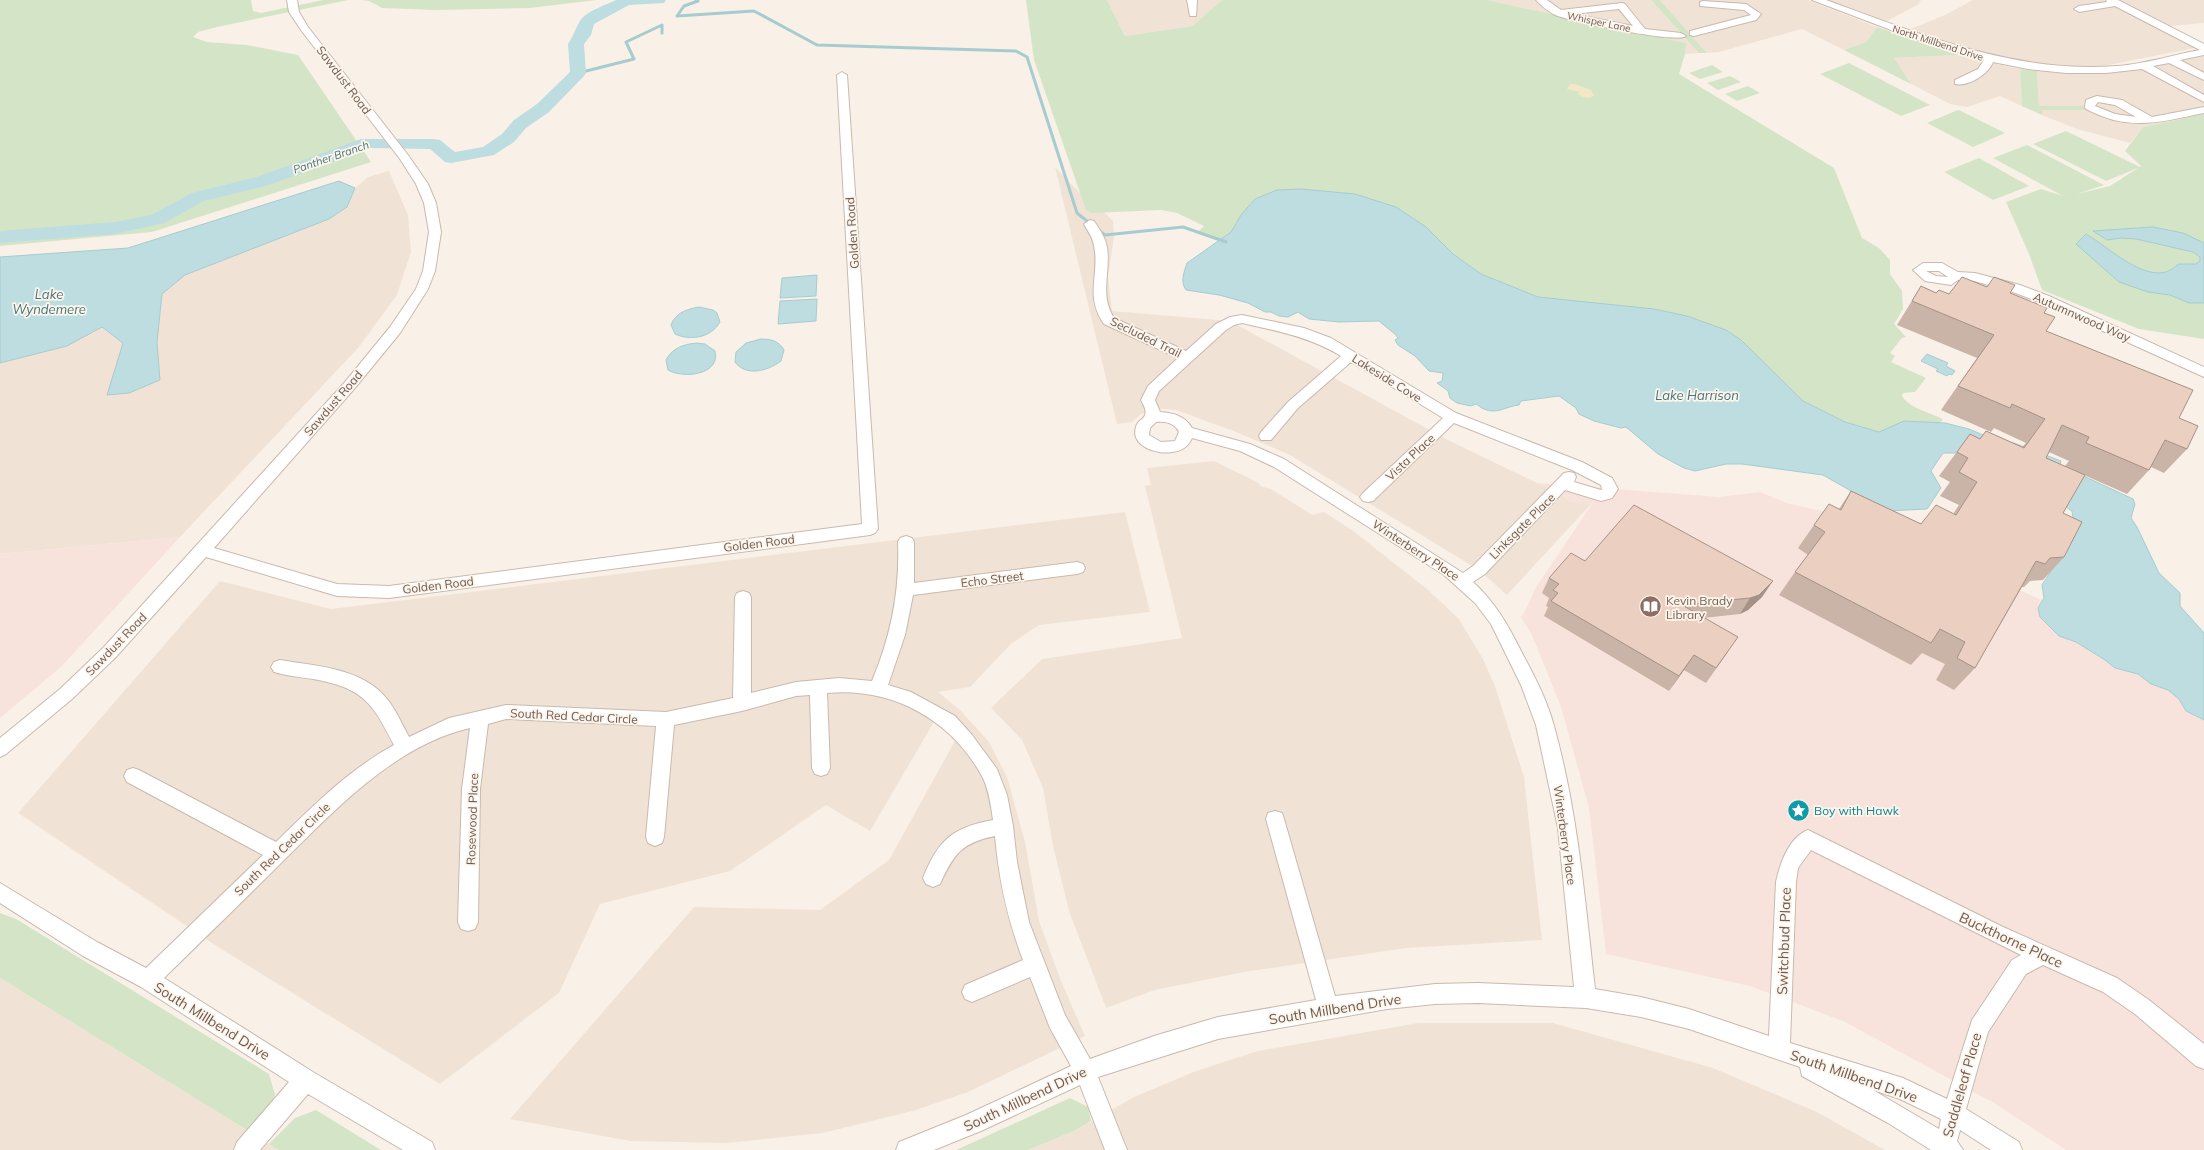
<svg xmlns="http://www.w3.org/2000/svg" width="2204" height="1150" viewBox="0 0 2204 1150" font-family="Mulish,sans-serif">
  <rect width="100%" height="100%" fill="#f9f1e7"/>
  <!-- residential -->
  <path fill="#f0e3d6" d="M1107 0H1222L1192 26 1125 36Z
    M1487 0H1651L1699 53 1685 54V43Z
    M1660 0H1808L1877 27 1866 42 1844 50 1802 29 1719 52 1707 53Z
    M1825 0H1921L1919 4 1885 22Z
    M1973 0H2104L2195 48 2103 66H2051L1969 52 1908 30 1945 15Z
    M2118 0H2204V23L2169 26Z
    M1958 55 2020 69 2022 106 2000 96 1967 107 1950 104 1911 84 1893 58Z
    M2204 56V114L2143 127 2130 143 2077 129 2042 115V110H2086L2083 106H2039L2037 71 2068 74 2113 73Z
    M1055 167 1081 194 1087 210 1104 212 1113 221 1114 237 1108 277 1112 311 1230 321 1448 440 1537 483 1592 503 1507 595 1479 570 1288 454 1236 432 1176 410 1162 409 1141 414 1132 422 1117 424Z
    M389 171 408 215 411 252 397 295 359 347 180 537 0 554V363L67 346 102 327 123 343 160 380 157 342 162 294 185 275 329 219 347 207 355 188 368 177Z
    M1214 461 1259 483 1260 486 1271 489 1312 515 1324 512 1352 530 1427 589 1459 619 1483 659 1495 686 1524 777 1542 940 1406 948 1244 972 1155 990 1106 1008 1069 911 1053 846 1043 788 1022 740 991 708 1042 659 1182 638 1145 486 1151 485 1147 468Z
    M1125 512 1150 612 1039 625 1011 644 970 687 938 692 960 710 989 742 1007 777 1025 842 1039 921 1061 981 1085 1036 968 1092 916 1110 823 1133 727 1143 630 1141 510 1119 694 907 820 910 889 860 956 739 934 722 870 831 826 805 730 871 600 904 559 993 440 1084 218 947 18 813 220 581 331 609Z
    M0 978 250 1132 279 1150H0Z
    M1418 1023H1553L1713 1068 1817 1112 1885 1150H1028L1074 1131 1134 1097 1196 1071 1258 1051Z"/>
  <!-- commercial -->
  <path fill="#f8e3dc" d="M1537 483 1719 497 1760 492 1787 503 1835 514 2013 587 2144 648 2204 681V1150H2066L1994 1103 1845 1022 1750 986 1606 954 1589 808 1561 707 1532 635 1521 617 1525 611 1536 587 1592 504 1570 502 1557 491Z
    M180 537 62 666 0 718V554Z"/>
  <!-- green -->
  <path fill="#d4e5c7" d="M0 0H251L253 11 261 13 323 0H348L217 27 198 32 193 37 207 42 247 45 298 55 371 162 152 232 0 246Z
    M361 0H597L530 8 436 10 382 8 369 1Z
    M1026 0H1107L1125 36 1192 26 1222 0H1487L1686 43 1685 54 1679 74 1834 168 1862 238 1879 248 1890 260V274L1902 291 1903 309 1894 324 1906 337 1902 338 1890 353 1895 356 1891 362 1926 378 1915 392 1903 393 1902 396C1909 408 1931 413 1943 419L1926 442 1912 447 1410 304 1198 232 1204 226 1177 213 1161 210 1092 213 1086 210 1034 60Z
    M1651 0H1660L1707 53H1699Z
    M1877 27 1958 55 1894 58 1911 84 1844 50 1866 42Z
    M1849 63 1930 105 1901 116 1820 74Z
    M1712 65 1723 72 1700 79 1689 73Z
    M2020 69 2037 71 2039 106H2083L2087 110H2042V115L2022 106Z
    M1730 76 1741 82 1718 90 1707 83Z
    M1748 86 1760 93 1737 101 1725 94Z
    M1958 110H1959L2005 133 1973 147 1927 123Z
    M2204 114V339L2139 329 2042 290 2029 254 2006 202 2041 189 2063 196 1993 158 2027 145 2104 185 2077 194 2110 186 2138 168 2106 181 2033 144 2066 131 2140 167 2141 166 2125 151 2143 127Z
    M1979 158 2029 186 1993 200 1944 172Z
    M0 913 16 919 269 1074 275 1095 265 1114 250 1132 0 978Z
    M1070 1098 1088 1107 1091 1121 1074 1131 1028 1150H956Z
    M316 1110 381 1150H279L269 1144 295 1118Z"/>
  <!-- sand -->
  <path fill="#f4e7c6" d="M1570 84H1575L1591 90 1594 96 1588 98 1580 96 1578 93 1580 92 1567 89Z"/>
  <!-- water -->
  <path fill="#bedde0" stroke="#a6ccd0" d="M339 181 355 188 347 207 329 219 185 275 162 294 157 342 160 380 129 393 107 395 123 343 102 327 67 346 0 363V257L128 248Z
    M1301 189 1355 194 1396 207 1426 227 1453 254 1481 274 1538 297 1654 309 1687 316 1726 330 1741 340 1803 401 1845 422 1879 432 1904 421 1945 423 1969 429 1995 440 2014 443 2061 461 2060 465 2133 499 2135 504 2131 518 2137 527 2159 573 2180 593V606L2204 633V720L2186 711 2179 699 2168 690 2151 684 2138 674 2115 668 2105 660 2076 642 2059 636 2040 617 2038 608 2044 598 2042 585 2053 568 2073 517 2072 511 2063 505 1966 453H1943L1931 471 1941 488 1927 509 1886 511 1823 475 1742 464H1726L1695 471 1684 468 1658 454 1626 427 1621 428 1594 421 1579 414 1576 408 1559 396 1521 401 1519 405C1507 406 1496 415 1484 409 1480 408 1479 405 1476 404L1471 406 1457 403 1450 398 1448 391 1437 383 1442 381 1443 373 1429 371 1415 356 1398 345 1395 340 1398 338 1396 335 1379 321 1339 322 1309 319 1298 312 1288 317 1279 316 1271 312H1265L1248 303 1219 295 1186 290C1180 282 1184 272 1187 263L1231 232 1241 215 1255 199 1277 190Z
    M2153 227 2183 233 2204 243V303H2189L2170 295 2148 292 2119 282 2076 244 2086 234C2108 246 2153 292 2178 264H2196L2200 261V257L2193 252 2136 239 2121 238 2107 240 2093 231Z
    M817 275 816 296 780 298 782 278Z
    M817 299 816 321 778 324 780 301Z
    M699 307 713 310 717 313 720 322C711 338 690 341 675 334L671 325C675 313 687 309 699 307Z
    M761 339C771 339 779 341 784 350L781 361C768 371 746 377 735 362L736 352 746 343Z
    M697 343 705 344 715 351C721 375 683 379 668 370L666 360C672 348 684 344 697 343Z
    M1927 354 1948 363 1946 366 1955 371 1952 375 1949 374 1947 376 1936 371 1938 369 1921 361Z"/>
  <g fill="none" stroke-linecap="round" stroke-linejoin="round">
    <!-- stream -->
    <path stroke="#a6ccd0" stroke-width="3" d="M696 0 698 1 684 6 677 16 754 11 817 45 1016 51 1027 57 1077 213 1092 225
      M578 73 634 59 626 42 662 25V33
      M1097 229 1105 235 1183 227 1226 242"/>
    <!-- river -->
    <path fill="#bedde0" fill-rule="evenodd" d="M616 0H666L664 3 629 5 594 24 591 35 584 44 586 73 584 76 549 112 526 128 514 142 494 155 451 163 445 162 430 149 369 148 269 185 204 201 164 223 115 234 0 243V231L115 222 151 215 192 193 257 177 361 139H434L440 140 455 152 483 147 502 134 514 120 537 104 570 72 568 44C574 35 575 29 580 21 586 11 606 5 616 0Z"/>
    <defs>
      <path id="minor" d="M287 0H297L299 12 308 27 408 155 428 184 436 203 441 232 435 271 428 289 400 333 355 388 214 548 337 584 389 586 862 524 837 75 842 72 847 75 878 529 875 533 870 535 389 598 337 596 206 557 115 658 72 699 6 754 0 757V738L60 689 103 648 345 382 390 327 416 289 423 271 429 232 424 203 416 184 400 159 301 30 289 12Z
        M1187 0H1197L1196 16H1190Z
        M1536 0H1547L1561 10 1622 3 1625 4 1645 29 1681 33 1686 36C1679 44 1566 21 1553 14 1547 10 1540 5 1536 0ZM1619 9 1633 26 1573 14Z
        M1812 0H1826C1920 34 2015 74 2117 66 2145 64 2172 55 2200 50L2115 6 2079 12 2074 9 2079 6 2107 2 2106 0H2118L2204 44V55L2180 60 2204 73V80L2169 63 2153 66 2204 95V102L2142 69 2106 73H2066L2028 69 1993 62C1989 74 1968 87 1955 84V80L1978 69 1984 60 1920 41Z
        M1703 1 1746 4 1761 14 1756 20 1694 36 1690 35V31L1751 15 1744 10 1700 6V2Z
        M2097 96 2122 100 2152 117 2204 107V113C2160 122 2129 132 2086 109L2085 107 2086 100ZM2098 102 2115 105 2136 117 2115 114 2095 106Z
        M1090 220 1094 221C1100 230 1105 237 1107 247 1111 272 1099 295 1114 318L1186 351 1216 324 1230 317 1242 315 1304 328 1331 338 1456 413 1582 462 1612 478 1618 489 1612 498 1601 501 1565 490 1485 574 1473 582C1495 602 1508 625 1521 651 1534 675 1547 700 1554 726 1578 812 1585 901 1595 989L1641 997 1689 1009 1769 1036 1776 882C1780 864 1789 837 1808 830L2003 927 2117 978 2149 1000 2204 1044V1069L2196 1066 2135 1014 2103 992 2043 965 2026 974 1988 1032 1966 1109 2019 1142 2022 1150H1991L1960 1130 1957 1141 1963 1150H1931L1888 1123 1802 1076 1800 1067 1689 1029 1641 1017 1586 1008 1478 1003 1435 1004 1387 1009 1218 1039 1098 1077 1127 1150H1105L1080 1085 981 1131 934 1150H896L899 1142 966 1115 1071 1066 1050 1028 1030 977 972 1002 965 999 962 992 965 985 1023 960C1007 918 999 881 995 836 961 843 954 854 940 884L933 887 926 884 923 878C938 840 953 827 993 820 991 806 989 791 983 778 952 720 893 687 827 693L830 768 827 774 821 776 815 774 812 768 810 695 796 696 742 711 674 725 664 837 662 843 655 846 648 843 646 837 656 726 506 719 488 724 480 789 478 922 475 929 468 931 461 929 458 922 462 789 470 728C396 745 337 808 285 859 245 899 204 939 164 978L313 1072 432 1142 435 1150H403L308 1094 260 1150H234L237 1142 289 1082 141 987 83 956 0 903V883L97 942 146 968 263 855 127 782 124 776 127 770 133 768 139 770 276 842C313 806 348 770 394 745 372 702 363 688 313 679 300 677 287 676 274 672L271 667 274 662 280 660C316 666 363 668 387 699 396 710 402 724 409 737L449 718 506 705 666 712 733 698 735 597 737 593 743 591 749 593 751 597V693L796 682 839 678 872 681C891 636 900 591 898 542L900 538 906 536 912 538 914 542V583L1077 562 1083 564 1085 568 1083 572 1077 574 913 595 905 635 888 685 911 692 955 716 972 735 997 769 1007 795 1013 826 1017 862 1029 922 1065 1015 1090 1059 1154 1036 1218 1017 1316 1000 1266 819 1268 813 1275 811 1282 813 1284 819 1335 996 1435 984 1478 983 1574 987 1558 828 1536 725 1521 685 1491 624 1475 603 1444 575 1274 467 1240 451 1192 438C1188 447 1182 451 1172 452 1157 455 1130 446 1136 427 1137 421 1144 419 1145 415 1147 410 1143 404 1141 400L1148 386 1178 358 1104 324 1102 321C1085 293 1100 274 1094 246 1093 237 1088 232 1084 224ZM1242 323C1277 331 1310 337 1341 356L1288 402 1261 432 1259 436 1261 440H1271L1298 408 1351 362 1443 418 1363 493 1360 497 1363 501 1368 502 1373 501 1454 423 1572 470 1601 485 1602 489 1601 490 1574 482 1576 477 1574 473 1569 472 1564 473 1473 566 1463 573 1284 459 1250 444 1192 428C1185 416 1174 413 1160 412L1155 400 1159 391 1226 330 1234 325ZM1156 422C1165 421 1175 423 1179 432L1175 441 1161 442 1149 435 1150 428ZM1811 850 2021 955 2012 960 1972 1020 1947 1099 1903 1078 1790 1043 1796 882 1798 868ZM1873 1090 1900 1099 1941 1119 1939 1129Z
        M1923 263H1942L1958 272 1975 273 2020 285 2049 296 2204 367V377L2039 302 2010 291 1974 281 1958 280 1951 285 1925 281 1913 270ZM1926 271H1939L1948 277 1936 276Z"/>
    </defs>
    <!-- minor casing -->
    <use href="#minor" stroke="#c9b9ae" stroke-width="2"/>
    <!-- minor -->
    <use href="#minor" fill="#fff" fill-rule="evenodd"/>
  </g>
  <!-- wall -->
  <path fill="#cab3a7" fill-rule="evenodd" d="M1921 286 1936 293 1949 294 1987 287 2010 293 2044 313 2046 331 2179 418 2187 449 2164 473 2151 467 2149 470 2127 494 2084 475 2063 513 2064 557 2043 580 2030 581 2024 587H2022L1975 668 1954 690 1936 680 1945 664 1922 653 1911 665 1779 595 1795 572 1808 555 1798 548 1814 525 1839 509 1851 491 1921 524 1953 514 1959 505 1940 496 1950 482 1939 476 1970 434 1980 439 1986 431 2022 447 2026 443 1994 428 1991 432 1941 410 1977 358 1897 325ZM2049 452 2069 461 2065 466 2077 472 2046 458Z
    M1585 561 1762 597 1748 610 1740 614 1703 618 1728 652 1706 683 1684 670 1669 691 1544 616 1548 607 1546 606 1549 598 1542 593 1549 578Z"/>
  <!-- shaded-wall -->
  <path fill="#a49288" d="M1773 581 1762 597 1748 610 1740 614 1750 598Z
    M1694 655 1684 670 1669 691 1679 676Z"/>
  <!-- building -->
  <path fill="#ebd0c2" stroke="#a49288" d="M1962 277 1987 287 1994 277 2015 285 2010 293 2047 308 2044 313 2055 317 2046 331 2193 390 2179 418 2198 426 2187 449 2165 440 2149 470 2086 443 2089 437 2062 425 2046 458 2085 475 2063 513 2082 522 2064 557 2050 558 2045 564 2036 561 1975 668 1957 658 1965 642 1940 629 1931 643 1795 572 1825 532 1814 525 1829 504 1841 510 1851 491 1921 524 1936 505 1956 515 1977 482 1959 472 1968 458 1957 452 1970 434 1980 439 1986 431 2024 448 2045 419 2012 404 2010 408 1958 386 1994 335 1912 301 1921 286 1936 293 1939 290 1949 294Z
    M1634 505 1773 581 1759 595 1750 598 1682 605 1738 637 1716 668 1694 655 1679 676 1551 601 1558 593 1553 590 1559 584 1549 578 1571 553 1585 561Z"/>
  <!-- icons -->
  <defs>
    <symbol id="library-disc" viewBox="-11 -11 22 22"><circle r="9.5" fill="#8d6e63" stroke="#fcf5ec"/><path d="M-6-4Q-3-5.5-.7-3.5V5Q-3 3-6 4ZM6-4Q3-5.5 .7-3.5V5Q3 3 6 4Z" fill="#fff"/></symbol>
    <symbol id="sight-disc" viewBox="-11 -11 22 22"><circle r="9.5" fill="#0f9aa8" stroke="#fcf5ec"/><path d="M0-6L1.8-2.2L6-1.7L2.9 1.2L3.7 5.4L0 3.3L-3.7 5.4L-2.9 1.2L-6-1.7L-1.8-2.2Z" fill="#fff"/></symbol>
  </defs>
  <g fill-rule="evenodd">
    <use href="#library-disc" x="1638" y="594" width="25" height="25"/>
    <use href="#sight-disc" x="1786" y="798" width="25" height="25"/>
  </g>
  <g text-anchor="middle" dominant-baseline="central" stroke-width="3.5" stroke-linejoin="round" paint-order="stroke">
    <!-- far-street labels -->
    <g font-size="10" fill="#6f594f" stroke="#fcf5ec">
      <text transform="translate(1599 22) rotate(12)">Whisper Lane</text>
      <text transform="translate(1938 43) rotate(18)">North Millbend Drive</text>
    </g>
    <!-- far-water labels -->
    <g font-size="11" font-style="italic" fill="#487379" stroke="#fcf5ec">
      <text transform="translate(331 157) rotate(-19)">Panther Branch</text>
    </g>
    <!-- street labels -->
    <g font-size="12" fill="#6f594f" stroke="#fcf5ec">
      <text transform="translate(344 80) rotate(53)">Sawdust Road</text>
      <text transform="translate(852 233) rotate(-94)">Golden Road</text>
      <text transform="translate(2082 317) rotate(24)">Autumnwood Way</text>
      <text transform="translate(1146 337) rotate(26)">Secluded Trail</text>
      <text transform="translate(1387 378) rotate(32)">Lakeside Cove</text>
      <text transform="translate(333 403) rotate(-49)">Sawdust Road</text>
      <text transform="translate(1410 457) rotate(-43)">Vista Place</text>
      <text transform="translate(1522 526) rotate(-45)">Linksgate Place</text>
      <text transform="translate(759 543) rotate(-7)">Golden Road</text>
      <text transform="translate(1416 550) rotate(33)">Winterberry Place</text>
      <text transform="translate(992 579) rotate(-7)">Echo Street</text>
      <text transform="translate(438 585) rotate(-7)">Golden Road</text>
      <text transform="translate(116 644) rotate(-46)">Sawdust Road</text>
      <text transform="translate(574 716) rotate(3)">South Red Cedar Circle</text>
      <text transform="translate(472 819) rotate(-88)">Rosewood Place</text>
      <text transform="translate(1565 835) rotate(82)">Winterberry Place</text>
      <text transform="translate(282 849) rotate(-44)">South Red Cedar Circle</text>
    </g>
    <!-- education labels -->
    <g font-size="12" fill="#785e54" stroke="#fcf5ec" text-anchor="start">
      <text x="1666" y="600">Kevin Brady<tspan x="1666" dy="14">Library</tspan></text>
    </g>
    <!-- culture labels -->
    <g font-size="12" fill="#0d838f" stroke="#fcf5ec" text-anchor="start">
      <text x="1814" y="810">Boy with Hawk</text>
    </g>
    <!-- water labels -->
    <g font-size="13" font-style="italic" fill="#487379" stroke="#fcf5ec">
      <text x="49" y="294">Lake<tspan x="49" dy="15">Wyndemere</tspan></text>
      <text x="1697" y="395">Lake Harrison</text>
    </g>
    <!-- near-street labels -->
    <g font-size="14" fill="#6f594f" stroke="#fcf5ec">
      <text transform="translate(2011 940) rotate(25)">Buckthorne Place</text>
      <text transform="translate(1784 941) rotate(-88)">Switchbud Place</text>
      <text transform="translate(1335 1009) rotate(-9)">South Millbend Drive</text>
      <text transform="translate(212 1021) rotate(32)">South Millbend Drive</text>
      <text transform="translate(1854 1076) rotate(19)">South Millbend Drive</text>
      <text transform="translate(1962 1085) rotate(-74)">Saddleleaf Place</text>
      <text transform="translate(1025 1099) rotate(-25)">South Millbend Drive</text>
    </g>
  </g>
</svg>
